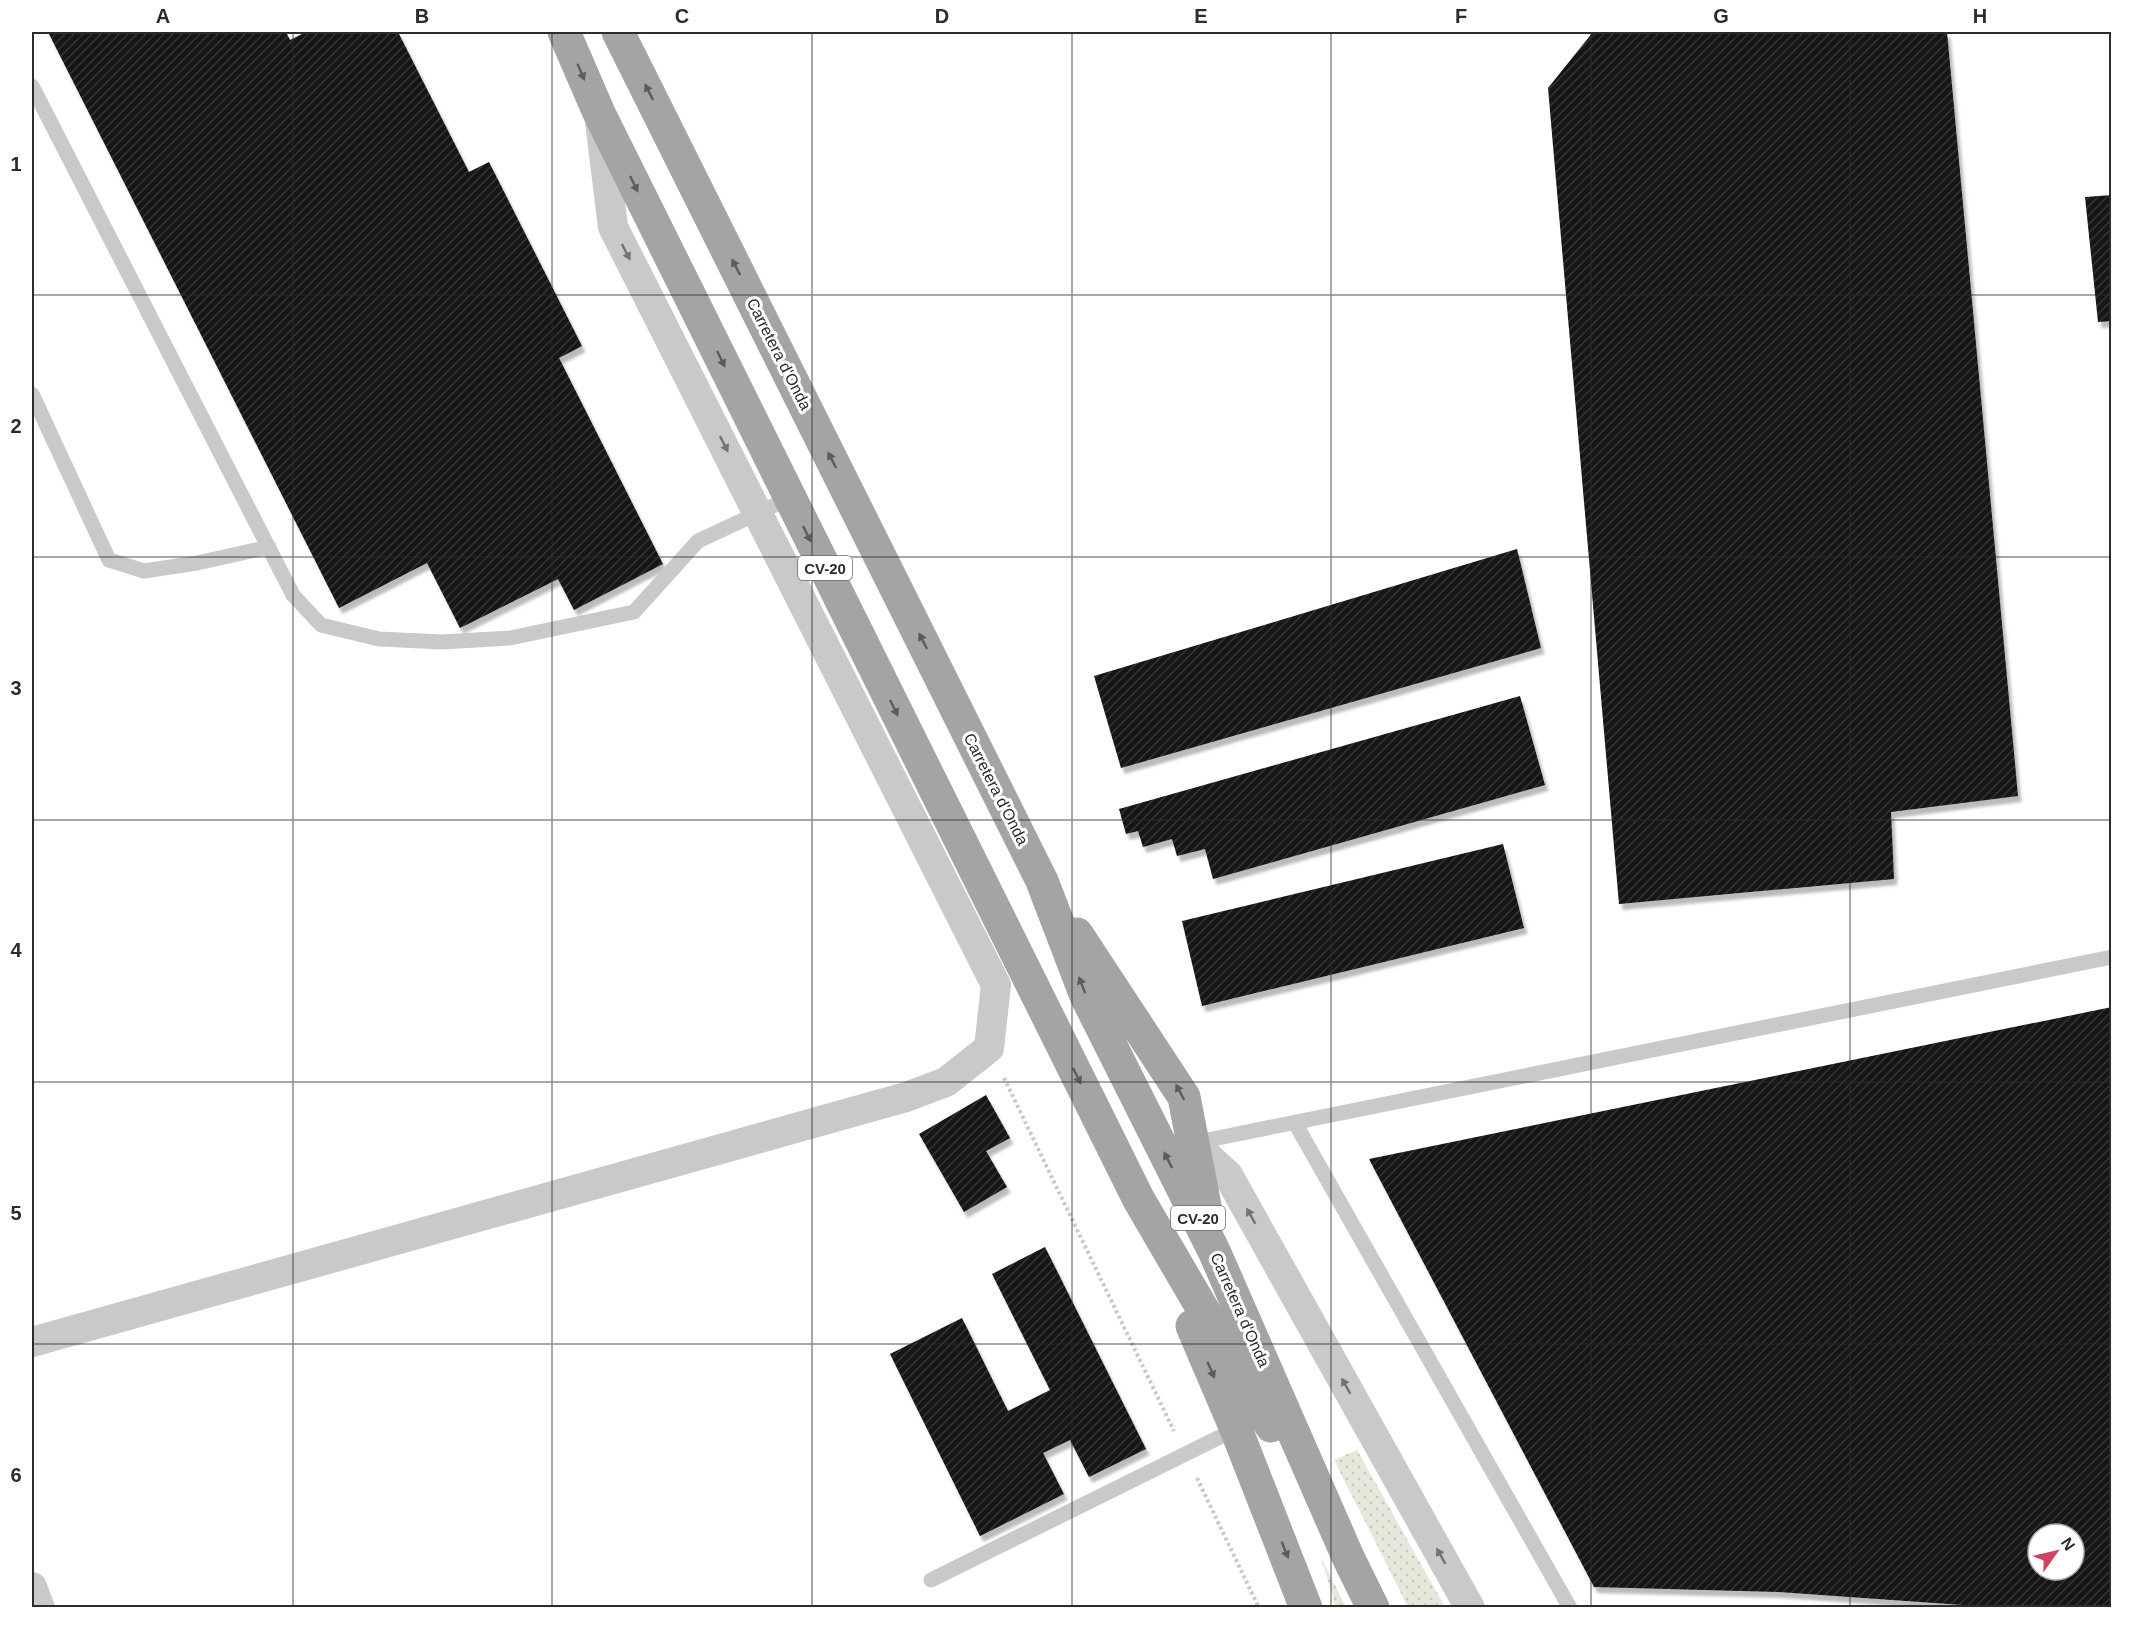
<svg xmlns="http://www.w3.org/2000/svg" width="2143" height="1639" viewBox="0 0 2143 1639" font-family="Helvetica,sans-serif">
  <defs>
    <pattern id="grass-dots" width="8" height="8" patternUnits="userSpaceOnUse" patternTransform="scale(1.5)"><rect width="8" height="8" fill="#e5e8db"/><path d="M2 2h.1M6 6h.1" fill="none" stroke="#c5c7bc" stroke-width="1.8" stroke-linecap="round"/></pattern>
    <pattern id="building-hatch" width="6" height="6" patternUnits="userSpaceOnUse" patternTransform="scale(1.5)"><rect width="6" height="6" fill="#131313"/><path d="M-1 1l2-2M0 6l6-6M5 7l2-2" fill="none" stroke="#363636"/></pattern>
    <filter id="shadow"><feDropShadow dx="3.5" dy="6" stdDeviation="1.5" flood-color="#0004"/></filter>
  </defs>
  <rect width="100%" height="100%" fill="#fff"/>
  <!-- grass -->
  <path fill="url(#grass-dots)" d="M1357 1450 1445 1607H1408L1334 1460Z
    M1321 1558 1346 1607H1336Z"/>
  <!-- building -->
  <path fill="url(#building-hatch)" fill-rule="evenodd" filter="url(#shadow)" d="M48 32H286L290 40 306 32H398L469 172 489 162 582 346 559 358 663 564 574 610 558 579 460 628 427 563 339 608Z
    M1593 32H1947L2018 796 1891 812 1894 879 1619 904 1548 88Z
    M2112 195V321L2098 322 2085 197Z
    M1517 549 1541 648 1121 768 1094 676Z
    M1520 696 1545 785 1213 879 1205 849 1177 856 1172 839 1143 847 1138 831 1126 834 1119 809Z
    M1503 844 1524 928 1202 1006 1182 921Z
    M2112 1007V1608H2005L1779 1592 1594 1587 1369 1159ZM2038 1534H2074V1570H2038Z
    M986 1095 1010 1138 986 1151 1007 1187 964 1212 919 1134Z
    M1045 1247 1146 1449 1089 1477 1070 1440 1043 1453 1064 1494 980 1536 890 1354 962 1318 1008 1411 1050 1390 992 1274Z"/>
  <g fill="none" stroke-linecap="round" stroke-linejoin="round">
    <!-- path -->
    <path stroke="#c9c9c9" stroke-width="4" stroke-dasharray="3 3" stroke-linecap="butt" d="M1004 1078 1174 1431
      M1197 1478 1259 1608"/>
    <!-- service -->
    <path stroke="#c9c9c9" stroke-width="15" d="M32 86 293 595 321 625 379 639 442 642 510 638 634 612 698 541 790 498
      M32 394 109 560 144 571 197 563 269 547
      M1295 1123 1570 1608
      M1193 1143 2112 957
      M931 1580 1236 1429"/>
    <!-- minor -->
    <path stroke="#c9c9c9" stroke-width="30" d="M1193 1143 1228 1175 1470 1608
      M32 1342 906 1097 946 1082 989 1048 996 985 613 227 600 122
      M32 1587 40 1608"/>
    <!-- primary -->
    <path stroke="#a4a4a4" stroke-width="33" d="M564 32 599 113 1139 1200 1271 1426
      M618 32 1042 881 1086 996 1214 1251 1348 1557 1373 1608
      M1077 934 1184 1097 1206 1211
      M1192 1326 1236 1429 1306 1608"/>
  </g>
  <!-- one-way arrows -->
  <defs><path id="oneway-solid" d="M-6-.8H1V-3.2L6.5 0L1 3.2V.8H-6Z" transform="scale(1.5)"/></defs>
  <g fill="#5c5c5c">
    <use href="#oneway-solid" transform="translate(581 72) rotate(67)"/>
    <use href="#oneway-solid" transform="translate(649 92) rotate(-117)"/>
    <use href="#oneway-solid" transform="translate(634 184) rotate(64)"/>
    <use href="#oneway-solid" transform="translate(736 267) rotate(-117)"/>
    <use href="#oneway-solid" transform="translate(721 359) rotate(64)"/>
    <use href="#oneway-solid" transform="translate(832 460) rotate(-117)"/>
    <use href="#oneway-solid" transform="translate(807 534) rotate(64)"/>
    <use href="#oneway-solid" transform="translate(923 641) rotate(-117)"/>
    <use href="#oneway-solid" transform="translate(894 708) rotate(64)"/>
    <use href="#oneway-solid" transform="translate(1082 985) rotate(-111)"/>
    <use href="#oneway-solid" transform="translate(1077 1076) rotate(64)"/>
    <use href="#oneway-solid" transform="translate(1180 1092) rotate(-118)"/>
    <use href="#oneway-solid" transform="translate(1168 1160) rotate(-117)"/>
    <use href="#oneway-solid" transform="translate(1211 1370) rotate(67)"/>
    <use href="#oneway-solid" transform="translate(1285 1550) rotate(68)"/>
  </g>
  <g fill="#737373">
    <use href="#oneway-solid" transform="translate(626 252) rotate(63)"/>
    <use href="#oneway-solid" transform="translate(724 444) rotate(63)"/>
    <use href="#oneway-solid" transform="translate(1251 1216) rotate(-119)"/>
    <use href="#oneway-solid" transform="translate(1346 1386) rotate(-119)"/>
    <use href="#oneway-solid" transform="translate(1441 1556) rotate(-119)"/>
  </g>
  <!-- grid -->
  <path fill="none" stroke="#2c2c2c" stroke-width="1.5" stroke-opacity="0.55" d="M293 32V1608M552 32V1608M812 32V1608M1072 32V1608M1331 32V1608M1591 32V1608M1850 32V1608M32 295H2112M32 557H2112M32 820H2112M32 1082H2112M32 1344H2112"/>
  <g text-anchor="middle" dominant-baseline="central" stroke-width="6" stroke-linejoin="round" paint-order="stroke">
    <!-- shield labels -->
    <g fill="#fff" stroke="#6b6b6b" stroke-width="1.5">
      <rect x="798" y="556" width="54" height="24" rx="4.5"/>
      <rect x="1171" y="1206" width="54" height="24" rx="4.5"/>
    </g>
    <g font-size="15" font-weight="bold" fill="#2c2c2c">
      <text x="825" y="568">CV-20</text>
      <text x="1198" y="1218">CV-20</text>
    </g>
    <!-- street labels -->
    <g font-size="16" fill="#2c2c2c" stroke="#fff">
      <text transform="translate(779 354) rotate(63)">Carretera d'Onda</text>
      <text transform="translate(996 789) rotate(63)">Carretera d'Onda</text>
      <text transform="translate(1240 1310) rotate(66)">Carretera d'Onda</text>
    </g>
  </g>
  <!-- border -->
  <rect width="2143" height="1639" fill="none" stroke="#ffffff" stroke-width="66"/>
  <!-- north arrow -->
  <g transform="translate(2056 1552) rotate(56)"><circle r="28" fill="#ffffff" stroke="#ababab" stroke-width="1.5"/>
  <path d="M0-4.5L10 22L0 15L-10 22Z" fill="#ce4368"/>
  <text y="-9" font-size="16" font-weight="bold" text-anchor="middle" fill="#2c2c2c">N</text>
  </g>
  <rect x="33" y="33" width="2077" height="1573" fill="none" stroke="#2c2c2c" stroke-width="2"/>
  <g font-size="20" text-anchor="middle" font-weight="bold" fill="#2c2c2c">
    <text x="163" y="23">A</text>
    <text x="422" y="23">B</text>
    <text x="682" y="23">C</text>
    <text x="942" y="23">D</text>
    <text x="1201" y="23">E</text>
    <text x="1461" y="23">F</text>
    <text x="1721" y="23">G</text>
    <text x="1980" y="23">H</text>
    <text x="16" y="171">1</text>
    <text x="16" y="433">2</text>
    <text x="16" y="695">3</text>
    <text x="16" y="957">4</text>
    <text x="16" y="1220">5</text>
    <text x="16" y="1482">6</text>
  </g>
</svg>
